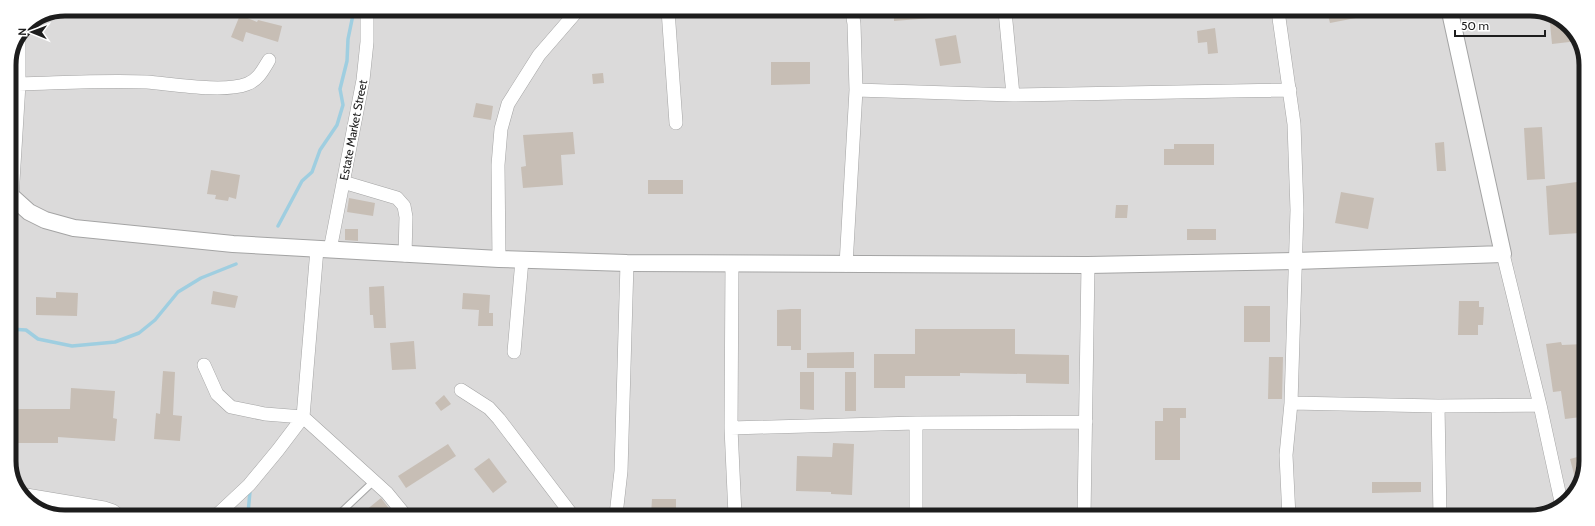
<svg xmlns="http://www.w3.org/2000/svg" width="1595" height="526" viewBox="0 0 1595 526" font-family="Cabin,sans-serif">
  <rect width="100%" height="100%" fill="#efebe2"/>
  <!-- residential -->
  <path fill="#dbdada" d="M65 9 1548 12 1574 31 1586 61 1583 479 1564 505 1530 517 47 514 21 495 9 465V62L26 25Z"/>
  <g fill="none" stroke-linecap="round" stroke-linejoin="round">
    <!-- stream -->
    <path stroke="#9fcee0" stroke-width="3.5" d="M278 226 302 181 312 172 320 150 337 125 343 105 340 89 347 61 348 39 354 10
      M9 329 26 330 38 339 72 346 115 342 139 333 155 320 178 292 201 278 236 264
      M248 514 250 491"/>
  </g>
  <!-- building -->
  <path fill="#c7beb5" d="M894 11H930L931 18 894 21Z
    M1327 11 1366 12V16L1330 23Z
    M1549 13 1574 31 1578 41 1552 44Z
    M240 15 257 22 258 20 282 26 278 42 246 32 243 42 231 37Z
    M1215 28 1218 53 1208 54 1207 42 1198 43 1197 31Z
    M956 35 961 63 940 66 935 39Z
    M771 62H810V84L771 85Z
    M603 73 604 83 593 84 592 74Z
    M476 103 493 106 491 120 473 117Z
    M1542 127 1545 179 1527 180 1524 128Z
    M573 132 575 154 561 155 563 185 523 188 521 167 526 166 523 135Z
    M1444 142 1446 171H1437L1435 143Z
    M1174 144H1214V165H1164V149H1174Z
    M211 170 240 175 236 199 229 197 228 201 215 199 216 195 207 194Z
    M648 180H683V194H648Z
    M1577 182 1580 233 1549 235 1546 186Z
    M1341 192 1374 198 1368 229 1335 223Z
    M349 198 375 203 373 216 347 212Z
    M1116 205H1128L1127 218H1115Z
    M345 229H358V241L345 240Z
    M1187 229H1216V240H1187Z
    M384 286 386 328H374L373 315H370L369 287Z
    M213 291 238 296 235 308 211 304Z
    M56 292 78 293 77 316 36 315V297L56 298Z
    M463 293 490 295 489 313H493V326H478L479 310 462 309Z
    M1459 301H1479V307H1484L1483 325H1478V335H1458Z
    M1244 306H1270V342H1244Z
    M791 309H801V350H791V346H777V310Z
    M915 329H1015V354L1069 355V384L1026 383V374L960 373V376H905V388H874V354H915Z
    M414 341 416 369 392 370 390 343Z
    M1561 342 1562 345 1584 344V405L1579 406 1581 417 1565 419 1561 391 1553 392 1546 344Z
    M854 352V368H807V353Z
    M1269 357H1283L1282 399H1268Z
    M163 371 175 372 173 415 182 416 180 441 154 439 156 413 160 414Z
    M800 372H814V410L800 409Z
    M845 372H856V411H845Z
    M71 388 115 391 113 418 117 419 115 441 58 437V443H11V409H70Z
    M444 395 451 404 441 411 435 403Z
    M1163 408H1186V418H1180V460H1155V421H1163Z
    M833 443 854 444 852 495 831 494V492L796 491 797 456 832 457Z
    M448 444 456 456 406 488 398 476Z
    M1581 456 1583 463V476L1575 478 1570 459Z
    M489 458 507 482 493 493 474 469Z
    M1372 482H1421V492L1372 493Z
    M381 498 394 515H360Z
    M652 499H676V515H651Z"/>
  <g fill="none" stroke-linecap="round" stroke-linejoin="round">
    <defs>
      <path id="service" d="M338 515 374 481"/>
      <path id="minor" d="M668 10 676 123
        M1005 11 1013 95
        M1278 11 1294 124 1297 210 1291 403 1286 455 1289 517
        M19 84C61 83 104 80 147 82 172 84 224 93 247 84 258 80 263 70 269 60
        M856 90 1013 95 1290 90
        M343 182 397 198 404 206 406 217 405 255
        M12 197 19 84V40
        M330 250 363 80 367 42V10
        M1503 254 1540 405 1562 506
        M499 259 498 165 501 129 508 104 539 55 578 10
        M732 263 731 428 735 515
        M846 265 856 90 854 24 852 11
        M514 352 522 260
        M204 365 217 394 231 407 265 414 303 417 387 493 405 515
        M461 390 489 408 499 419 572 515
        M1291 403 1438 406 1540 405
        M1438 406 1440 517
        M916 423V516
        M731 428 916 423 1086 422
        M20 494 104 508 113 511 117 514
        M218 514 249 485 278 450 303 417 317 249
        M616 515 621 471 627 263
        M1084 516 1088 265"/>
      <path id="tertiary" d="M9 194 29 212 45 220 74 228 233 244 499 259 627 263 1088 265 1295 261 1503 254 1450 12"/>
    </defs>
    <!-- service casing -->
    <use href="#service" stroke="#a4a4a4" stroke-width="8"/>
    <!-- minor casing -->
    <use href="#minor" stroke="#a4a4a4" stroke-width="14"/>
    <!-- tertiary casing -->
    <use href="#tertiary" stroke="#a4a4a4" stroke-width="18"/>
    <!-- service -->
    <use href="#service" stroke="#fff" stroke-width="6"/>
    <!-- minor -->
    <use href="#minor" stroke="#fff" stroke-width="13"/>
    <!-- tertiary -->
    <use href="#tertiary" stroke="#fff" stroke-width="16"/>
  </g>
  <g text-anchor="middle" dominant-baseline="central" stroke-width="3.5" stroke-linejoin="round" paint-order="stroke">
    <!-- street labels -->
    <g font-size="12" fill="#1d1d1d" stroke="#fff">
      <text transform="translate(353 130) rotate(-79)">Estate Market Street</text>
    </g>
  </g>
  <!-- crop -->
  <path d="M0 0H1595V526H0ZM65 16H1530A49 49 0 0 1 1579 65V461A49 49 0 0 1 1530 510H65A49 49 0 0 1 16 461V65A49 49 0 0 1 65 16Z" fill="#fff" fill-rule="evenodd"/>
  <path fill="none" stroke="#1d1d1d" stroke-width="5" d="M65 16H1530A49 49 0 0 1 1579 65V461A49 49 0 0 1 1530 510H65A49 49 0 0 1 16 461V65A49 49 0 0 1 65 16Z"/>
  <!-- north arrow -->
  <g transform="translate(32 32) rotate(271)" stroke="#ffffff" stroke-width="3" paint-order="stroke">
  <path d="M0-3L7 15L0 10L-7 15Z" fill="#1d1d1d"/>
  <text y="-6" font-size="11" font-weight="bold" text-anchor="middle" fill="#1d1d1d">N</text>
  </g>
  <!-- scale -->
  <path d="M1455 30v6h90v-6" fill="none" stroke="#1d1d1d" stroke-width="2"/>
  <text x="1461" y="30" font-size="12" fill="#1d1d1d" stroke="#ffffff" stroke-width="3" paint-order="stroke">50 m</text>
</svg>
